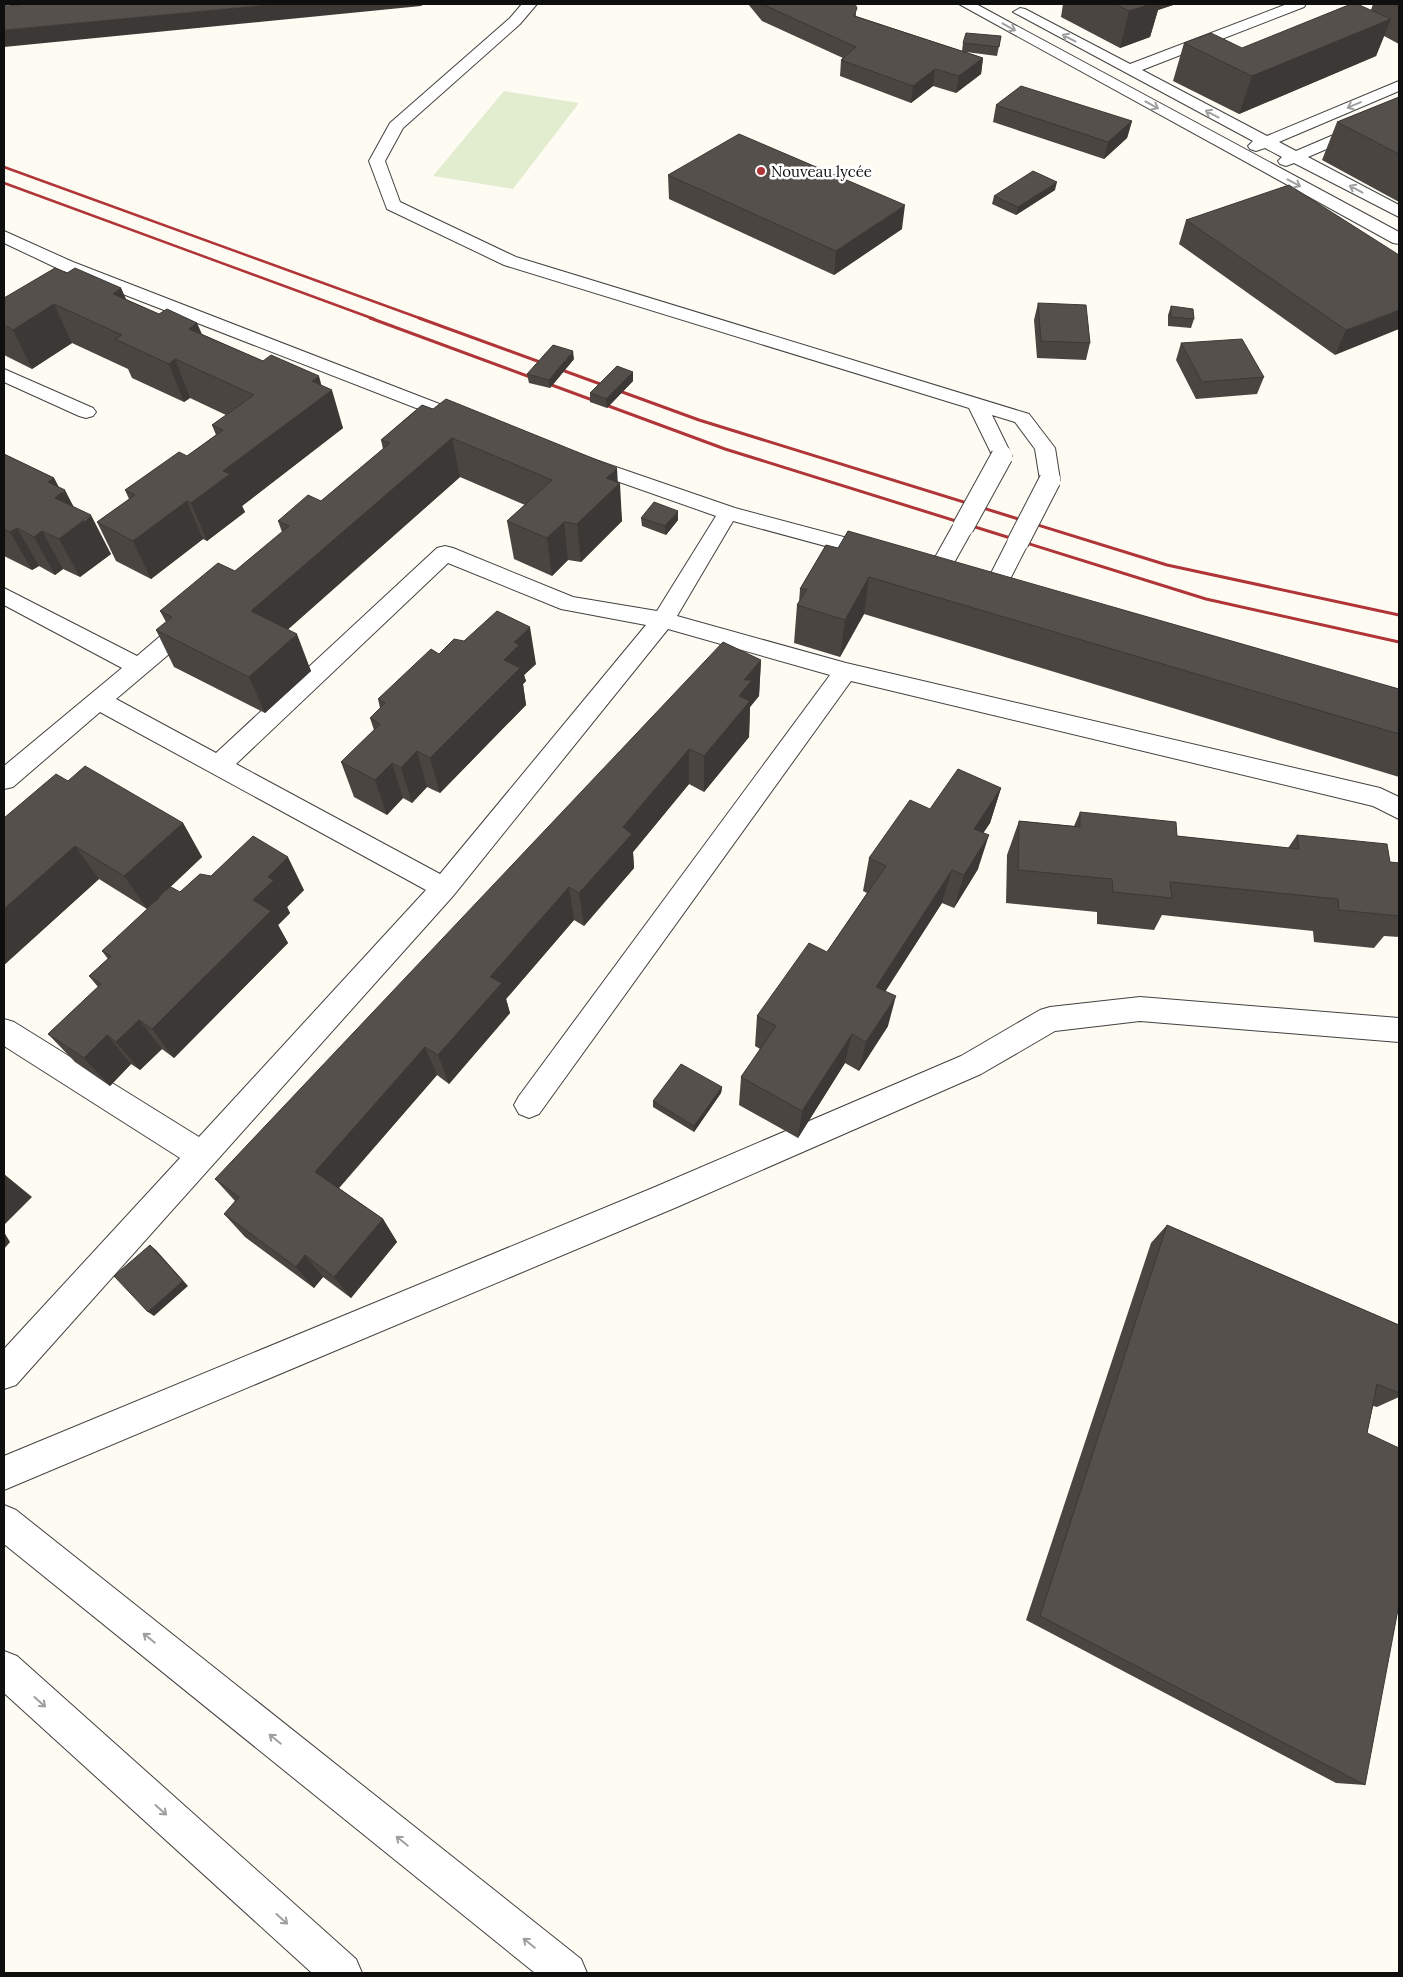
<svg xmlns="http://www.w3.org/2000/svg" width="1403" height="1977" viewBox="0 0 1403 1977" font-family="Lora,serif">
  <rect width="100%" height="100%" fill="#fefbf2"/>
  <!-- pitch -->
  <path fill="#e2edcf" d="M504 91 579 103 513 189 433 176Z"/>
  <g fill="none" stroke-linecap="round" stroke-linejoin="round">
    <defs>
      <path id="minor" d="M522 4H537L520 24 403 128 385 161 400 202 516 257 1029 414 1055 448 1060 480 1057 485 1050 487 1043 485 1040 480 1035 449 1015 422 992 415 1012 456 1009 461 1002 462 995 461 969 408 504 265 387 209 369 161 390 123 510 18Z
        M959 4H976L1399 232V244L1393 243Z
        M1287 4H1306L1304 7 1142 70 1267 136 1399 81V91L1279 142 1296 151 1399 107V118L1308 157 1399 205V217L1294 163 1286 166 1280 164 1278 161 1282 157 1265 148 1256 151 1250 149 1248 146 1253 141 1013 12 1020 8 1025 9 1130 64Z
        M4 231 73 262 455 410 458 414C450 425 436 436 423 432L420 428 434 415 61 270 4 243Z
        M4 369 93 408 96 412 93 416 86 418 79 416 4 382Z
        M581 455 735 508 885 548 888 553 885 558 877 560 733 521 677 616 846 663 1380 788 1399 797V819L1373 806 851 681 539 1114 529 1118 519 1114 514 1105 519 1096 830 675 668 629 453 896 16 1385 4 1389V1349L180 1158 4 1046V1019L14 1022 199 1137 426 890 100 712 13 787 4 789V766L122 668 4 605V588L137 656 185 615 193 613 201 615 204 621 201 627 116 699 216 753 437 548 445 546 453 548 573 597 657 611 716 516 574 466 571 461 574 456ZM448 563 561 609 646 625 440 874 236 764Z
        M963 520 971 522 974 527 950 570 947 575 939 577 931 575 928 570 952 527 955 522Z
        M1018 535 1026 537 1029 542 1007 585 1004 590 996 593 988 590 985 585 1007 542 1010 537Z
        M1140 997 1399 1018V1042L1140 1021 1055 1031 981 1074 677 1207 4 1490V1456L655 1187 961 1056 1040 1010 1050 1007Z
        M4 1505 16 1510 581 1959 587 1973H535L4 1544Z
        M4 1651 17 1656 356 1959 362 1973H312L4 1693Z"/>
    </defs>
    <!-- minor casing -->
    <use href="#minor" stroke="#424242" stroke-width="2"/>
    <!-- minor -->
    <use href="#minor" fill="#fff" fill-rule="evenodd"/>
    <!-- rail-far1 -->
    <path stroke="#b03538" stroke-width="2.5" d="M4 167 422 319
      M4 183 374 319"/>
    <!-- rail -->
    <path stroke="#b03538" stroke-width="3" d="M370 318 725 449 1206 599 1399 642
      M419 318 699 420 1167 565 1399 615"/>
    <defs>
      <path id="minor-bridge" d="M963 527 1002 456
        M1018 542 1050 480"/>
    </defs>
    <!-- minor-bridge casing -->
    <use href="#minor-bridge" stroke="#424242" stroke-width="23" stroke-linecap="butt"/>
    <!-- minor-bridge -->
    <use href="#minor-bridge" stroke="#fff" stroke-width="21"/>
  </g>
  <!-- wall -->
  <path fill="#4a4541" d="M748 4H855L856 16 962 51 963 43 1001 36 997 56 966 52 983 58 981 74 956 93 933 86 911 103 840 76 841 60 843 58 762 21Z
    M1063 4H1176L1158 10 1150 37 1120 48 1061 17Z
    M1373 4H1399V44L1384 36 1376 56 1239 114 1173 81 1184 43 1242 48 1371 10Z
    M1399 97V202L1322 160 1337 122Z
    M996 105 1132 121 1127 138 1104 159 993 122Z
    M668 175 902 229 834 275 669 199Z
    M1055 190 1016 215 992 204 994 196Z
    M1186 220 1399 255 1335 355 1179 244Z
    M67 273 121 288 126 299 159 314 197 323 202 334 263 361 321 385 343 428 242 506 245 512 207 541 203 539 151 579 116 561 97 522 129 499 125 490 187 456 216 435 212 425 226 415 190 398 184 402 132 378 128 369 72 343 32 369 4 355V298Z
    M1038 303 1090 343 1086 360 1037 358 1034 320Z
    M1171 306 1194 319 1191 328 1168 326V315Z
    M1181 343 1264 377 1257 394 1196 399 1176 360Z
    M574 359 550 388 529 383 527 374Z
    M633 372V381L607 408 590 402V393Z
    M422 405 618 482 622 521 581 562 568 560 552 576 514 559 507 521 525 505 460 477 288 629 311 671 265 713 174 667 156 630 166 622 160 611 235 571 282 532 278 521 321 501 383 449 381 440Z
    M4 454 54 478 59 488 111 554 80 577 63 569 55 575 39 566 32 570 4 556Z
    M641 518 678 520 666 535 642 526Z
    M826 545 1399 689V777L864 614 840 657 794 643 797 605 799 602 800 589Z
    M439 654 536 664 524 675 526 681 523 684 526 705 440 793 427 787 412 803 403 798 387 815 354 797 341 762 374 730 370 718 380 708 378 699Z
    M761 660 759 696 750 707 749 737 704 792 689 784 633 852 634 868 584 926 574 920 506 999 510 1013 449 1084 437 1075 339 1188 383 1219 397 1242 351 1298 323 1277 314 1288 245 1237 224 1214 235 1201 215 1179Z
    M68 781 183 823 202 857 147 909 99 879 4 965V818Z
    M1001 788 990 823 983 833 978 869 954 908 942 903 885 991 888 1026 859 1071 845 1063 798 1138 739 1105 741 1077 760 1049 755 1046 757 1016 827 952 867 893 863 891 869 858 930 809Z
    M1080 812 1177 836 1288 848 1297 835 1390 862 1399 863V937L1384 936 1374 948 1314 942 1313 931 1162 915 1154 930 1097 924V912L1006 903 1007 855 1019 821 1074 826Z
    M211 876 304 890 287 907 290 913 278 925 288 943 174 1058 162 1049 140 1070 131 1064 110 1086 75 1062 48 1034 98 987 89 976 108 959 102 951 180 892Z
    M722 1087 721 1093 694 1132 653 1107V1101Z
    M1167 1225 1399 1325V1397L1377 1407 1373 1406 1367 1433 1365 1785 1336 1783 1026 1620 1151 1243Z"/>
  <!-- shaded-wall -->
  <path fill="#3c3835" d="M278 4H424L421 6 4 47V30Z
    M1127 4H1176L1158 10 1150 37 1120 48 1129 11Z
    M1391 19 1376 56 1239 114 1252 76Z
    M983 58 981 74 956 93 959 76Z
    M935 69 933 86 911 103 913 86Z
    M1132 121 1127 138 1104 159 1108 142Z
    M1057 182 1055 190 1016 215 1018 207Z
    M905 205 902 229 834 275 836 251Z
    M121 288 137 327 113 294Z
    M54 304 72 343 32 369 13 330Z
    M1399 310V329L1335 355 1346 330Z
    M197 323 211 362 189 329Z
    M573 351 574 359 550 388 549 380Z
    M175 359 190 398 184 402 169 364Z
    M633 372V381L607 408 606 399Z
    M319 376 324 395 332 390 343 428 242 506 245 512 207 541 191 503 312 381Z
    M452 438 460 477 266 649 251 611Z
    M617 468 618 485 620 483 622 521 581 562 577 524 606 478Z
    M54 478 62 493 65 490 82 523 91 515 111 554 80 577 59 539 55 498 48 482Z
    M187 501 203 539 151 579 133 541Z
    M678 511V520L666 535 665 526Z
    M564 522 568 560 552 576 547 538Z
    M17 528 39 566 32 570 10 532Z
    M42 531 63 569 55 575 34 537Z
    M869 577 864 614 840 657 845 620Z
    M530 627 536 664 524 675 526 681 523 684 526 705 440 793 430 758 514 642Z
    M297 634 311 671 265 713 249 677Z
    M761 660 759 696 750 707 749 737 704 792V756L739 696 744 680Z
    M689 749V784L633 852 634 868 584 926 579 893 623 827Z
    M417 751 427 787 412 803 401 768Z
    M392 763 403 798 387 815 375 780Z
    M1001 788 990 823 964 862 974 829Z
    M183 823 202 857 147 909 124 876Z
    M989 835 978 869 954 908 964 875Z
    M75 846 99 879 4 965V909Z
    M288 857 304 890 287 907 290 913 278 925 288 943 174 1058 152 1029 253 900 268 877Z
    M952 870 942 903 869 1017 876 987Z
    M569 887 574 920 506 999 510 1013 449 1084 438 1055 490 977Z
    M896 996 888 1026 859 1071 866 1042Z
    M139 1020 162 1049 140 1070 116 1042Z
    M852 1034 845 1063 798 1138 802 1111Z
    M107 1035 131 1064 110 1086 84 1058Z
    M425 1047 437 1075 332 1196 315 1172Z
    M722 1087 721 1093 694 1132V1126Z
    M4 1174 32 1197 4 1225Z
    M383 1219 397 1242 351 1298 334 1277Z
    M4 1232 10 1242 4 1249Z
    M150 1245 156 1250 188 1286 154 1316 148 1312Z
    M305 1255 323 1277 314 1288 296 1267Z"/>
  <!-- building -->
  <path fill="#56504c" stroke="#3c3835" d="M4 4H6L7 6 26 4H278L4 30Z
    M762 4H855L857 8 854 16 983 58 959 76 935 69 913 86 841 60 856 47Z
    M1115 4H1151L1129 11Z
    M1351 4H1357L1391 19 1252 76 1184 43 1211 33 1242 48Z
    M966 33 1001 36 999 47 963 43Z
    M1021 86 1132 121 1108 142 996 105Z
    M1399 97V154L1337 122Z
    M739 134 905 205 836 251 668 175Z
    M1033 171 1057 182 1018 207 994 196Z
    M1289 185 1399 255V310L1346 330 1186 220Z
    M55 268 67 273 75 268 121 288 113 294 159 314 167 309 197 323 189 329 263 361 271 355 319 376 312 381 332 390 223 471 230 474 191 503 187 501 133 541 97 522 135 495 125 490 179 452 187 456 223 430 212 425 254 395 175 359 169 364 115 339 122 335 54 304 13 330 4 325V298Z
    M1038 303 1086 305 1090 343 1041 341Z
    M1171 306 1193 309 1194 319 1171 317Z
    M1242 339 1264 377 1202 382 1181 343Z
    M553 345 573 351 549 380 527 374Z
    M617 366 633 372 606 399 590 393Z
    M446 399 617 468 606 478 620 483 577 524 564 522 547 538 507 521 552 480 452 438 251 611 297 634 249 677 156 630 172 617 160 611 218 563 235 571 289 526 278 521 308 495 321 501 390 443 381 440 422 405 433 409Z
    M4 454 54 478 48 482 65 490 55 498 91 515 59 539 42 531 34 537 17 528 10 532 4 529Z
    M654 502 678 511 665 526 641 518Z
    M848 531 1399 689V734L869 577 845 620 797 605 807 589H800L826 545 838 548Z
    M497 611 530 627 514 642 519 645 504 660 520 668 430 758 417 751 401 768 392 763 375 780 341 762 380 724 370 718 385 703 378 699 431 649 439 654 454 639 464 641Z
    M723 642 761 660 744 680H752L739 696 750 701 704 756 689 749 623 827 632 834 579 893 569 887 490 977 502 983 438 1055 425 1047 315 1172 383 1219 334 1277 305 1255 296 1267 224 1214 239 1197 215 1179Z
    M85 766 183 823 124 876 75 846 4 909V818L56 774 68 781Z
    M958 769 1001 788 974 829 989 835 964 875 952 870 876 987 896 996 866 1042 852 1034 802 1111 741 1077 776 1026 757 1016 809 943 827 952 886 866 869 858 910 800 930 809Z
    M1080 812 1176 822 1177 836 1299 849 1297 835 1387 844 1390 862 1399 863V916L1339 910 1338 899 1170 882 1172 898 1113 892 1112 879 1018 870 1019 821 1080 827Z
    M253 836 288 857 268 877 274 880 253 900 271 911 152 1029 139 1020 116 1042 107 1035 84 1058 48 1034 101 984 89 976 111 956 102 951 171 887 180 892 200 874 211 876Z
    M681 1064 722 1087 694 1126 653 1101Z
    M1167 1225 1399 1325V1393L1377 1384 1367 1433 1399 1448V1604L1365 1785 1040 1616Z
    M150 1245 183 1281 148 1312 114 1276Z"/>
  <!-- one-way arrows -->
  <defs><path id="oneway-shaft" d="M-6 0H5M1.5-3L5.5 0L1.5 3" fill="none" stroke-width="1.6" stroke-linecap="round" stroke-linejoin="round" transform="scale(1.25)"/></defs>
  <g stroke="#9f9f9f">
    <use href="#oneway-shaft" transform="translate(1009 27) rotate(29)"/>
    <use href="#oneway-shaft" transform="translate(1069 38) rotate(-152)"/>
    <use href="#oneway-shaft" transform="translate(1152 105) rotate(29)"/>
    <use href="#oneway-shaft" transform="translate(1354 105) rotate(157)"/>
    <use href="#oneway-shaft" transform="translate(1212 114) rotate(-152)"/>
    <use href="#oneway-shaft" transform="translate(1294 183) rotate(28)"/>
    <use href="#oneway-shaft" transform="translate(1356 189) rotate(-152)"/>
    <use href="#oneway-shaft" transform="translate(149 1638) rotate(-141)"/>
    <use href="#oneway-shaft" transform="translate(40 1702) rotate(42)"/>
    <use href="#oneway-shaft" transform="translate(275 1739) rotate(-141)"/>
    <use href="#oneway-shaft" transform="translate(161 1810) rotate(42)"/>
    <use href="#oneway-shaft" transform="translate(402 1841) rotate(-141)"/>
    <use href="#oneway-shaft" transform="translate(282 1919) rotate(42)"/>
    <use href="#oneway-shaft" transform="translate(529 1943) rotate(-141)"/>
  </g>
  <!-- markers -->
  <circle fill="#b03538" stroke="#fff" stroke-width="2" cx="761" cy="171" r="5"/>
  <g text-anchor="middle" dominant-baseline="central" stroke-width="5" stroke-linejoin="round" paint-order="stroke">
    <!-- far-poi labels -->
    <g font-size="15" fill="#0f0f0f" stroke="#fff" text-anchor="start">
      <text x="771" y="171">Nouveau lycée</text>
    </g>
  </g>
  <!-- border -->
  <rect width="1403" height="1977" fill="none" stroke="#0f0f0f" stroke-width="10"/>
</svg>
